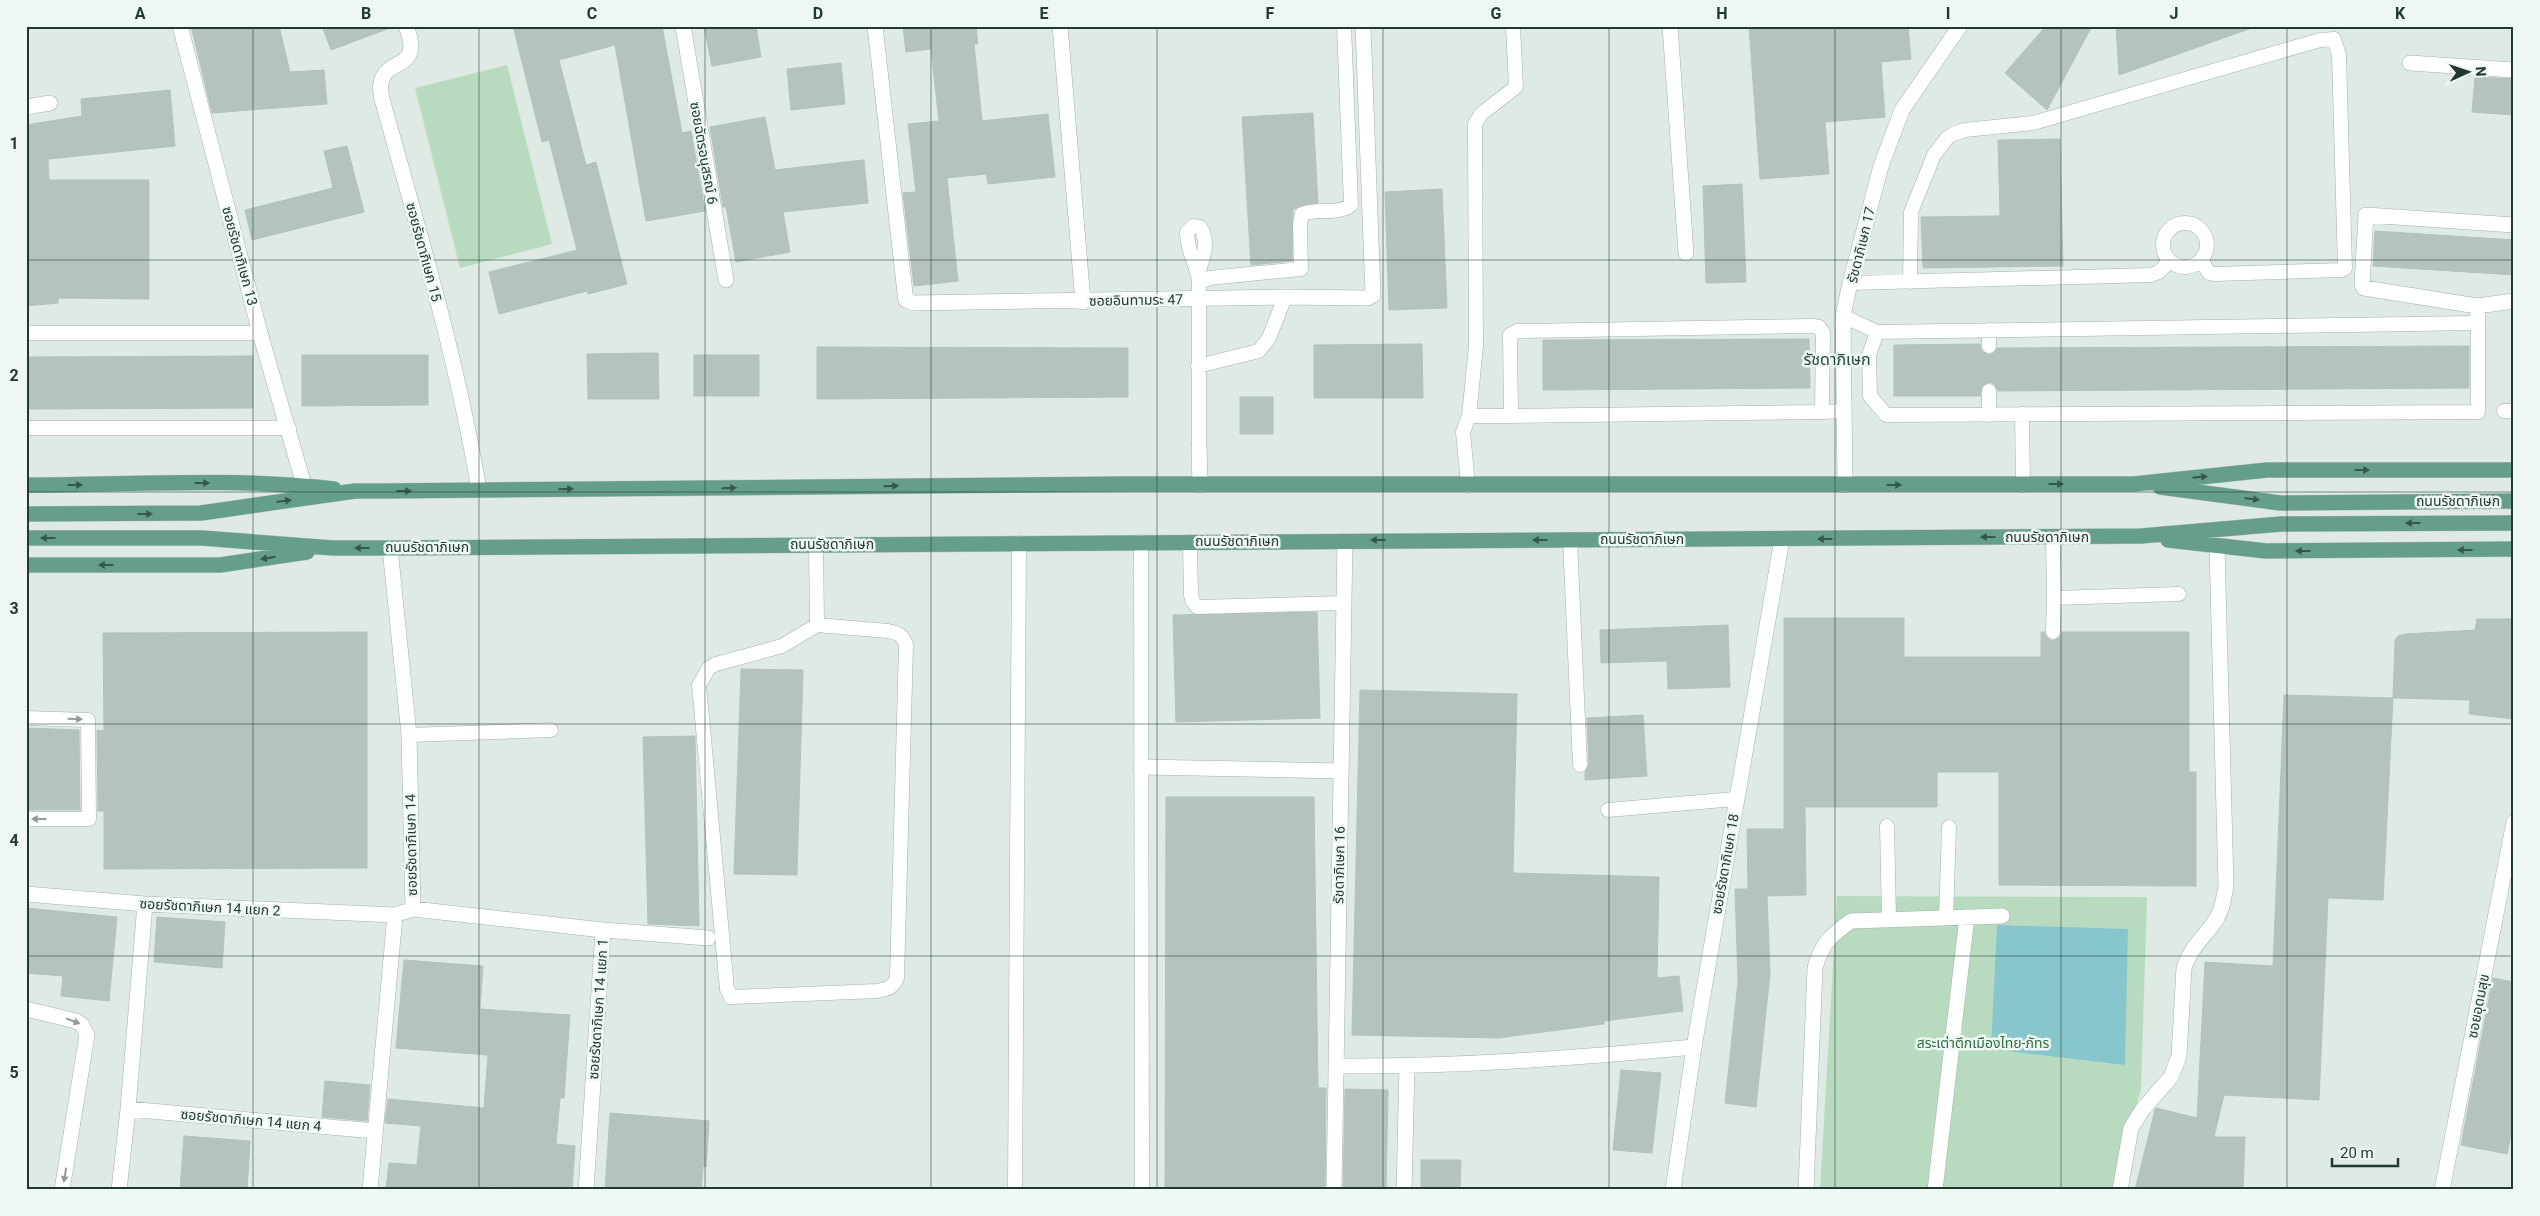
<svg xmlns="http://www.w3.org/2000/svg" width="2540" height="1216" viewBox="0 0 2540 1216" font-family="Roboto,'Noto Sans Thai',sans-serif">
  <rect width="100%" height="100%" fill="#dfeae4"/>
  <!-- green -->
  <path fill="#b8dbc0" d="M507 65 552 244 460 268 415 88Z
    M1837 896 2147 897 2141 1089 2114 1190H1820Z"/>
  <!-- water -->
  <path fill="#88c6ce" d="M1997 925 2128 929 2125 1065 1991 1049Z"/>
  <!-- building -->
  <path fill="#b4c4bd" stroke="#b2c3bb" d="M191 26H279L290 72 324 70 327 104 212 113Z
    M322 26H390V28L331 50Z
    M513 26H662L682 133 691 131 705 211 646 221 615 45 559 60 586 165 596 162 627 284 588 294 587 291 499 314 489 272 577 250 549 140 542 142Z
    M704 26H756L761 57 712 66Z
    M903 26H976L978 44H974L982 121 1048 114 1055 177 988 184 986 174 947 178 958 281 914 286 903 193 916 192 908 124 939 121 931 49 906 52Z
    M1749 26H1908L1911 59 1881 62 1885 117 1825 122 1829 174 1760 179Z
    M2046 26H2092L2047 110 2005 73Z
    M2116 26H2248L2249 29 2119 75Z
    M841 63 845 104 791 110 787 69Z
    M2475 77 2514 79V115L2472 112Z
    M170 90 175 146 48 159 49 180H149V299L58 298V303L26 306V125L82 116 81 99Z
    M1313 113 1318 203 1293 209 1292 261 1251 265 1242 117Z
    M765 117 775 170 864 160 868 203 783 212 790 252 736 262 726 207H723L710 127Z
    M2060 139 2063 266 1923 268 1921 217 2000 216 1998 140Z
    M347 146 364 212 252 240 245 210 333 188 324 151Z
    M1742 184 1746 282 1706 283 1703 186Z
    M1442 189 1447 308 1389 310 1385 192Z
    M2375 231 2514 240V275L2373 266Z
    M1809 339 1810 388 1543 390V340Z
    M1422 344 1423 398H1314V345Z
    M1980 344 1982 351 1989 355 1994 353 1997 348 2469 346V388L1998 391 1994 384 1989 382 1982 386 1980 396H1894V345Z
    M817 347 1128 348V397L817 399Z
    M645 353H658L659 399H588L587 354Z
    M302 355H428V405L302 406Z
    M694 355H759V396H694Z
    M253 356V408L26 409V357Z
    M1240 397H1273V434H1240Z
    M1317 612 1320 718 1176 722 1173 615Z
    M1784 618H1904V657H2041V632H2044L2048 639 2053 641 2060 637 2062 632H2189V772H2196V886L1999 885V772H1937V807H1805L1806 895 1767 896 1770 974 1756 1107 1725 1103 1738 982 1735 889H1748L1747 829H1784Z
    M2477 619H2514V719L2469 714 2470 700 2393 698 2395 640 2398 636 2405 634 2475 630Z
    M1728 625 1730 687 1668 689 1667 661 1601 663 1600 630Z
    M367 632V868L104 869V811H98L97 730 104 731 103 633Z
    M741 669 803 670 797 875 734 874Z
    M1360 690 1517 694 1513 873 1659 877 1657 978 1679 976 1683 1011 1604 1021V1024L1498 1038 1352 1035Z
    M2284 695 2393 698 2383 900 2328 898 2319 1100 2224 1095 2214 1137H2245L2243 1190H2135L2155 1110 2156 1108 2197 1118 2205 962 2273 966Z
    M1643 715 1647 776 1585 780V772L1589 765 1587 718Z
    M26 728 79 730 80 810H26Z
    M695 736 699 926 648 924 643 737Z
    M1166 797H1314L1318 1088H1326L1325 1190H1165Z
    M26 908 117 917 109 1001 61 996 63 976 26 973Z
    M157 917 225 922 222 968 154 962Z
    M404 960 483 966 480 1009 570 1015 564 1098H560L556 1144 575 1146 572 1190 490 1186V1190H386L389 1163 417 1165 421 1126 385 1123 388 1099 484 1108 488 1055 396 1048Z
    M2493 978 2514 982V1119L2507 1154 2461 1145Z
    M1621 1070 1661 1073 1652 1153 1613 1150Z
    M325 1081 370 1085 367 1121 322 1117Z
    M1345 1089 1388 1090 1386 1190H1343Z
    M610 1113 709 1121 706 1167 703 1166 701 1190H605Z
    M184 1136 250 1141 247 1190H180Z
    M1421 1160H1461L1460 1190H1421Z"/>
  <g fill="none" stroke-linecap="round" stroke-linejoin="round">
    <defs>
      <path id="lane" d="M2163 245a22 22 0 1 1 44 0a22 22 0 1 1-44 0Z
        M1199 270C1204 257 1209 240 1200 227L1193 226 1187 232C1187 254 1198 264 1199 283
        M1910 282 1911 212 1934 155 1947 138 1953 134 1965 130 2033 123 2320 40 2334 39 2339 55 2345 268 2342 270 2215 274 2209 273 2201 260
        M1850 283 2151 275 2159 272 2169 261
        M1843 316 1877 332 2478 323V412L1886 415 1870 396 1869 355 1877 332
        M1989 330V346
        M26 333H260
        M1198 366 1259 351 1269 338 1285 297
        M1989 391V415
        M2504 411H2514
        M1822 412 1823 333 1819 327 1813 326 1517 331 1510 335 1511 416 1822 412 1844 411
        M2022 414 2023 485
        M1469 416 1476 346 1475 124 1481 114 1516 87 1513 26
        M26 428H289
        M1199 447V283L1209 278 1301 269 1300 224 1302 214C1317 208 1338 215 1351 205L1344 26
        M1468 485 1463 432 1469 416H1511
        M2053 537 2054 598 2179 594
        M1570 540 1580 765
        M1141 542 1142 1190
        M1190 542 1191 595 1193 602 1197 607 1343 603
        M816 544 817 625
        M817 625 888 631C898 633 903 635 906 645L897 978C893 988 887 989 877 991L731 997 727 989 699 685 709 668 716 664 782 646Z
        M2053 632 2054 598
        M26 718 88 720 89 819H26
        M409 735 551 730
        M1608 810 1735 799
        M1887 826 1889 918
        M1946 918 1949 827
        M1015 1190 1019 543"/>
      <path id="street" d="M180 26 260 333 304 485
        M406 26C424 72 386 56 381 83 380 88 381 95 382 99 418 228 457 358 479 490
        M683 26 726 280
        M875 26 905 293 906 300 913 303 1285 297 1367 298 1373 295 1363 26
        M1060 26 1083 302
        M1670 26 1686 253
        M2410 63 2514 70
        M26 107 50 103
        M2514 225 2366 215 2362 285 2364 288 2477 306 2514 301
        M2477 306 2478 323
        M1199 447 1200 485
        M1845 485 1843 316 1850 283 1881 166 1902 110 1960 26
        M390 548 409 735 413 909
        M1141 767 1341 771
        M26 894 145 904 395 915 413 909 603 930 586 1190
        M603 930 708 938
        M26 1009 76 1021 82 1025 87 1035 62 1190
        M1336 1066C1456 1067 1574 1058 1694 1047
        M128 1109 374 1131
        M119 1190 128 1109 145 904
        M370 1190 395 915
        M1334 1190 1345 541
        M1404 1190 1407 1067
        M1806 1190 1815 968C1822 943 1830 936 1851 921L2002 916
        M1935 1190 1967 917
        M2120 1190 2131 1128 2143 1109 2171 1077 2179 1056 2184 968C2191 946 2206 936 2217 918 2223 908 2224 897 2226 886L2217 547
        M2442 1190 2514 822"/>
      <path id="secondary" d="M1673 1190 1694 1047 1782 539"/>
      <path id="primary" d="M26 485C126 485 235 477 334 489
        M2160 487 2280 503 2514 501
        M26 514 201 513 355 491H384L1124 484H2134L2267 470H2514
        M26 538H202L333 548H390L2141 536 2281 524 2514 523
        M2168 540 2266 551 2514 549
        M26 565H220L307 552"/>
    </defs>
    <!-- lane casing -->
    <use href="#lane" stroke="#a2b1ab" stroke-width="15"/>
    <!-- street casing -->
    <use href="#street" stroke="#a2b1ab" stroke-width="16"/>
    <!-- secondary casing -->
    <use href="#secondary" stroke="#9fb5ac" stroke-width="16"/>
    <!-- primary casing -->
    <use href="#primary" stroke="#bcc4c1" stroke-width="16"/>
    <!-- lane -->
    <use href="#lane" stroke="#fff" stroke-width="14"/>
    <!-- street -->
    <use href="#street" stroke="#fff" stroke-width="15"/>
    <!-- secondary -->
    <use href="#secondary" stroke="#fff" stroke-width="15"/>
    <!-- primary -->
    <use href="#primary" stroke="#659e8d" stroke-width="15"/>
  </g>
  <!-- one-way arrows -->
  <defs><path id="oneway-solid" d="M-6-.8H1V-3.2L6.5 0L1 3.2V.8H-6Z" transform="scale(1.25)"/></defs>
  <g fill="#35574d">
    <use href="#oneway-solid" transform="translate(2362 470)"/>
    <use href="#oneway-solid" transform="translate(2200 477) rotate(-6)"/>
    <use href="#oneway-solid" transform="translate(202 483)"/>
    <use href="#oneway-solid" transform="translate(2056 484)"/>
    <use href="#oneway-solid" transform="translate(75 485)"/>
    <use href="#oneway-solid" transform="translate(1894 485)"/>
    <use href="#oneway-solid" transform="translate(891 486) rotate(-1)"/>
    <use href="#oneway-solid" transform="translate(729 488) rotate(-1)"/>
    <use href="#oneway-solid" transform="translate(566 489) rotate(-1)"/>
    <use href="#oneway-solid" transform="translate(404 491)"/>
    <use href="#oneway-solid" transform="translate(2252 499) rotate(7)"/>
    <use href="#oneway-solid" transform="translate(284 501) rotate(-8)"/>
    <use href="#oneway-solid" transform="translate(145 514)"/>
    <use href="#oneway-solid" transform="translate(2413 523) rotate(180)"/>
    <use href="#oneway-solid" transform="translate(1988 537) rotate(180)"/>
    <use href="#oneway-solid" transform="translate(48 538) rotate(180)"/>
    <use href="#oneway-solid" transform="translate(1825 539) rotate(180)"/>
    <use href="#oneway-solid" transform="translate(1378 540) rotate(180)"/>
    <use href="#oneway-solid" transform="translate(1540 540) rotate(180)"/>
    <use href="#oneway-solid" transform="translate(362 548) rotate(180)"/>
    <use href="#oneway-solid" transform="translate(2465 550) rotate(180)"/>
    <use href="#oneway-solid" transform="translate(2303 551) rotate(180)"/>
    <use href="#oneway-solid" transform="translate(268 558) rotate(171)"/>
    <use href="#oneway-solid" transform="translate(106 565) rotate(180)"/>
  </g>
  <g fill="#909c98">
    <use href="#oneway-solid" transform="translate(75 719) rotate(2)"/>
    <use href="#oneway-solid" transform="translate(39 819) rotate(-180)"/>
    <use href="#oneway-solid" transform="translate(73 1021) rotate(21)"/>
    <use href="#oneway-solid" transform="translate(65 1175) rotate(99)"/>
  </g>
  <!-- grid -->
  <path fill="none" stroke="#213931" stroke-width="1" stroke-opacity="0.55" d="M253 26V1190M479 26V1190M705 26V1190M931 26V1190M1157 26V1190M1383 26V1190M1609 26V1190M1835 26V1190M2061 26V1190M2287 26V1190M26 260H2514M26 492H2514M26 724H2514M26 956H2514"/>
  <g text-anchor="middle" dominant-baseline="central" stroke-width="5" stroke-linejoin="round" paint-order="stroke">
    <!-- street labels -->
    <g font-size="14" fill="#213931" stroke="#eff7f2">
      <text transform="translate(704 153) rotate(80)">ซอยฉัตรอนุสรณ์ 6</text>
      <text transform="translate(1861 245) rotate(-76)">รัชดาภิเษก 17</text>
      <text transform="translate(424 252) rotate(75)">ซอยรัชดาภิเษก 15</text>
      <text transform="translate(240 256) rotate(75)">ซอยรัชดาภิเษก 13</text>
      <text transform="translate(1136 300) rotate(-1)">ซอยอินทามระ 47</text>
      <text x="2458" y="501">ถนนรัชดาภิเษก</text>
      <text x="2047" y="537">ถนนรัชดาภิเษก</text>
      <text x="1642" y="539">ถนนรัชดาภิเษก</text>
      <text x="1237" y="541">ถนนรัชดาภิเษก</text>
      <text x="832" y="544">ถนนรัชดาภิเษก</text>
      <text x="427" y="547">ถนนรัชดาภิเษก</text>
      <text transform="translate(411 845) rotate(-91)">ซอยรัชดาภิเษก 14</text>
      <text transform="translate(1725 864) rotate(-80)">ซอยรัชดาภิเษก 18</text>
      <text transform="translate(1339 865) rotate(-89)">รัชดาภิเษก 16</text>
      <text transform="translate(210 907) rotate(3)">ซอยรัชดาภิเษก 14 แยก 2</text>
      <text transform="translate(2478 1006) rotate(-79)">ซอยอุดมสุข</text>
      <text transform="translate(598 1009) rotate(-86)">ซอยรัชดาภิเษก 14 แยก 1</text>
      <text transform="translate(251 1120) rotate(5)">ซอยรัชดาภิเษก 14 แยก 4</text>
    </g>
    <!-- park labels -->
    <g font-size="14" fill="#2c6e43" stroke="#eff7f2">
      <text x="1983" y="1043">สระเต่าตึกเมืองไทย-ภัทร</text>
    </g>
    <!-- quarter labels -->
    <g font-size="16" fill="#1d4a3d" stroke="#eff7f2">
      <text x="1837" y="359">รัชดาภิเษก</text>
    </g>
  </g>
  <!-- border -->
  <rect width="2540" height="1216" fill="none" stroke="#eff7f2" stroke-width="55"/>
  <!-- north arrow -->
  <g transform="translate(2468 72) rotate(87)" stroke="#eff7f2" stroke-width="4" paint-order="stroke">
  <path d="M0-4L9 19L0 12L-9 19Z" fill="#213931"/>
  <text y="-8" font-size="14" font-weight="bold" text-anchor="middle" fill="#213931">N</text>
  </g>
  <!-- scale -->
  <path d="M2332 1158v8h66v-8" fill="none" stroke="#213931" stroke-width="2.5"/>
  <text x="2340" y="1158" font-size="15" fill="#213931" stroke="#eff7f2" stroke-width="4" paint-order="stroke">20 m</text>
  <rect x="28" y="28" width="2484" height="1160" fill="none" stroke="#213931" stroke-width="2"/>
  <g font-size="16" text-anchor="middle" font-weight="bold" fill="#213931">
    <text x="140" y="19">A</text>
    <text x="366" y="19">B</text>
    <text x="592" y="19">C</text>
    <text x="818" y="19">D</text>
    <text x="1044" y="19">E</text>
    <text x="1270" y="19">F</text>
    <text x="1496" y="19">G</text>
    <text x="1722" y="19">H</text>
    <text x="1948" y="19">I</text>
    <text x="2174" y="19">J</text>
    <text x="2400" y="19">K</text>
    <text x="14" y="149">1</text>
    <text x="14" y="381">2</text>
    <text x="14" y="614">3</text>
    <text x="14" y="846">4</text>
    <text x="14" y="1078">5</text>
  </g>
</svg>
